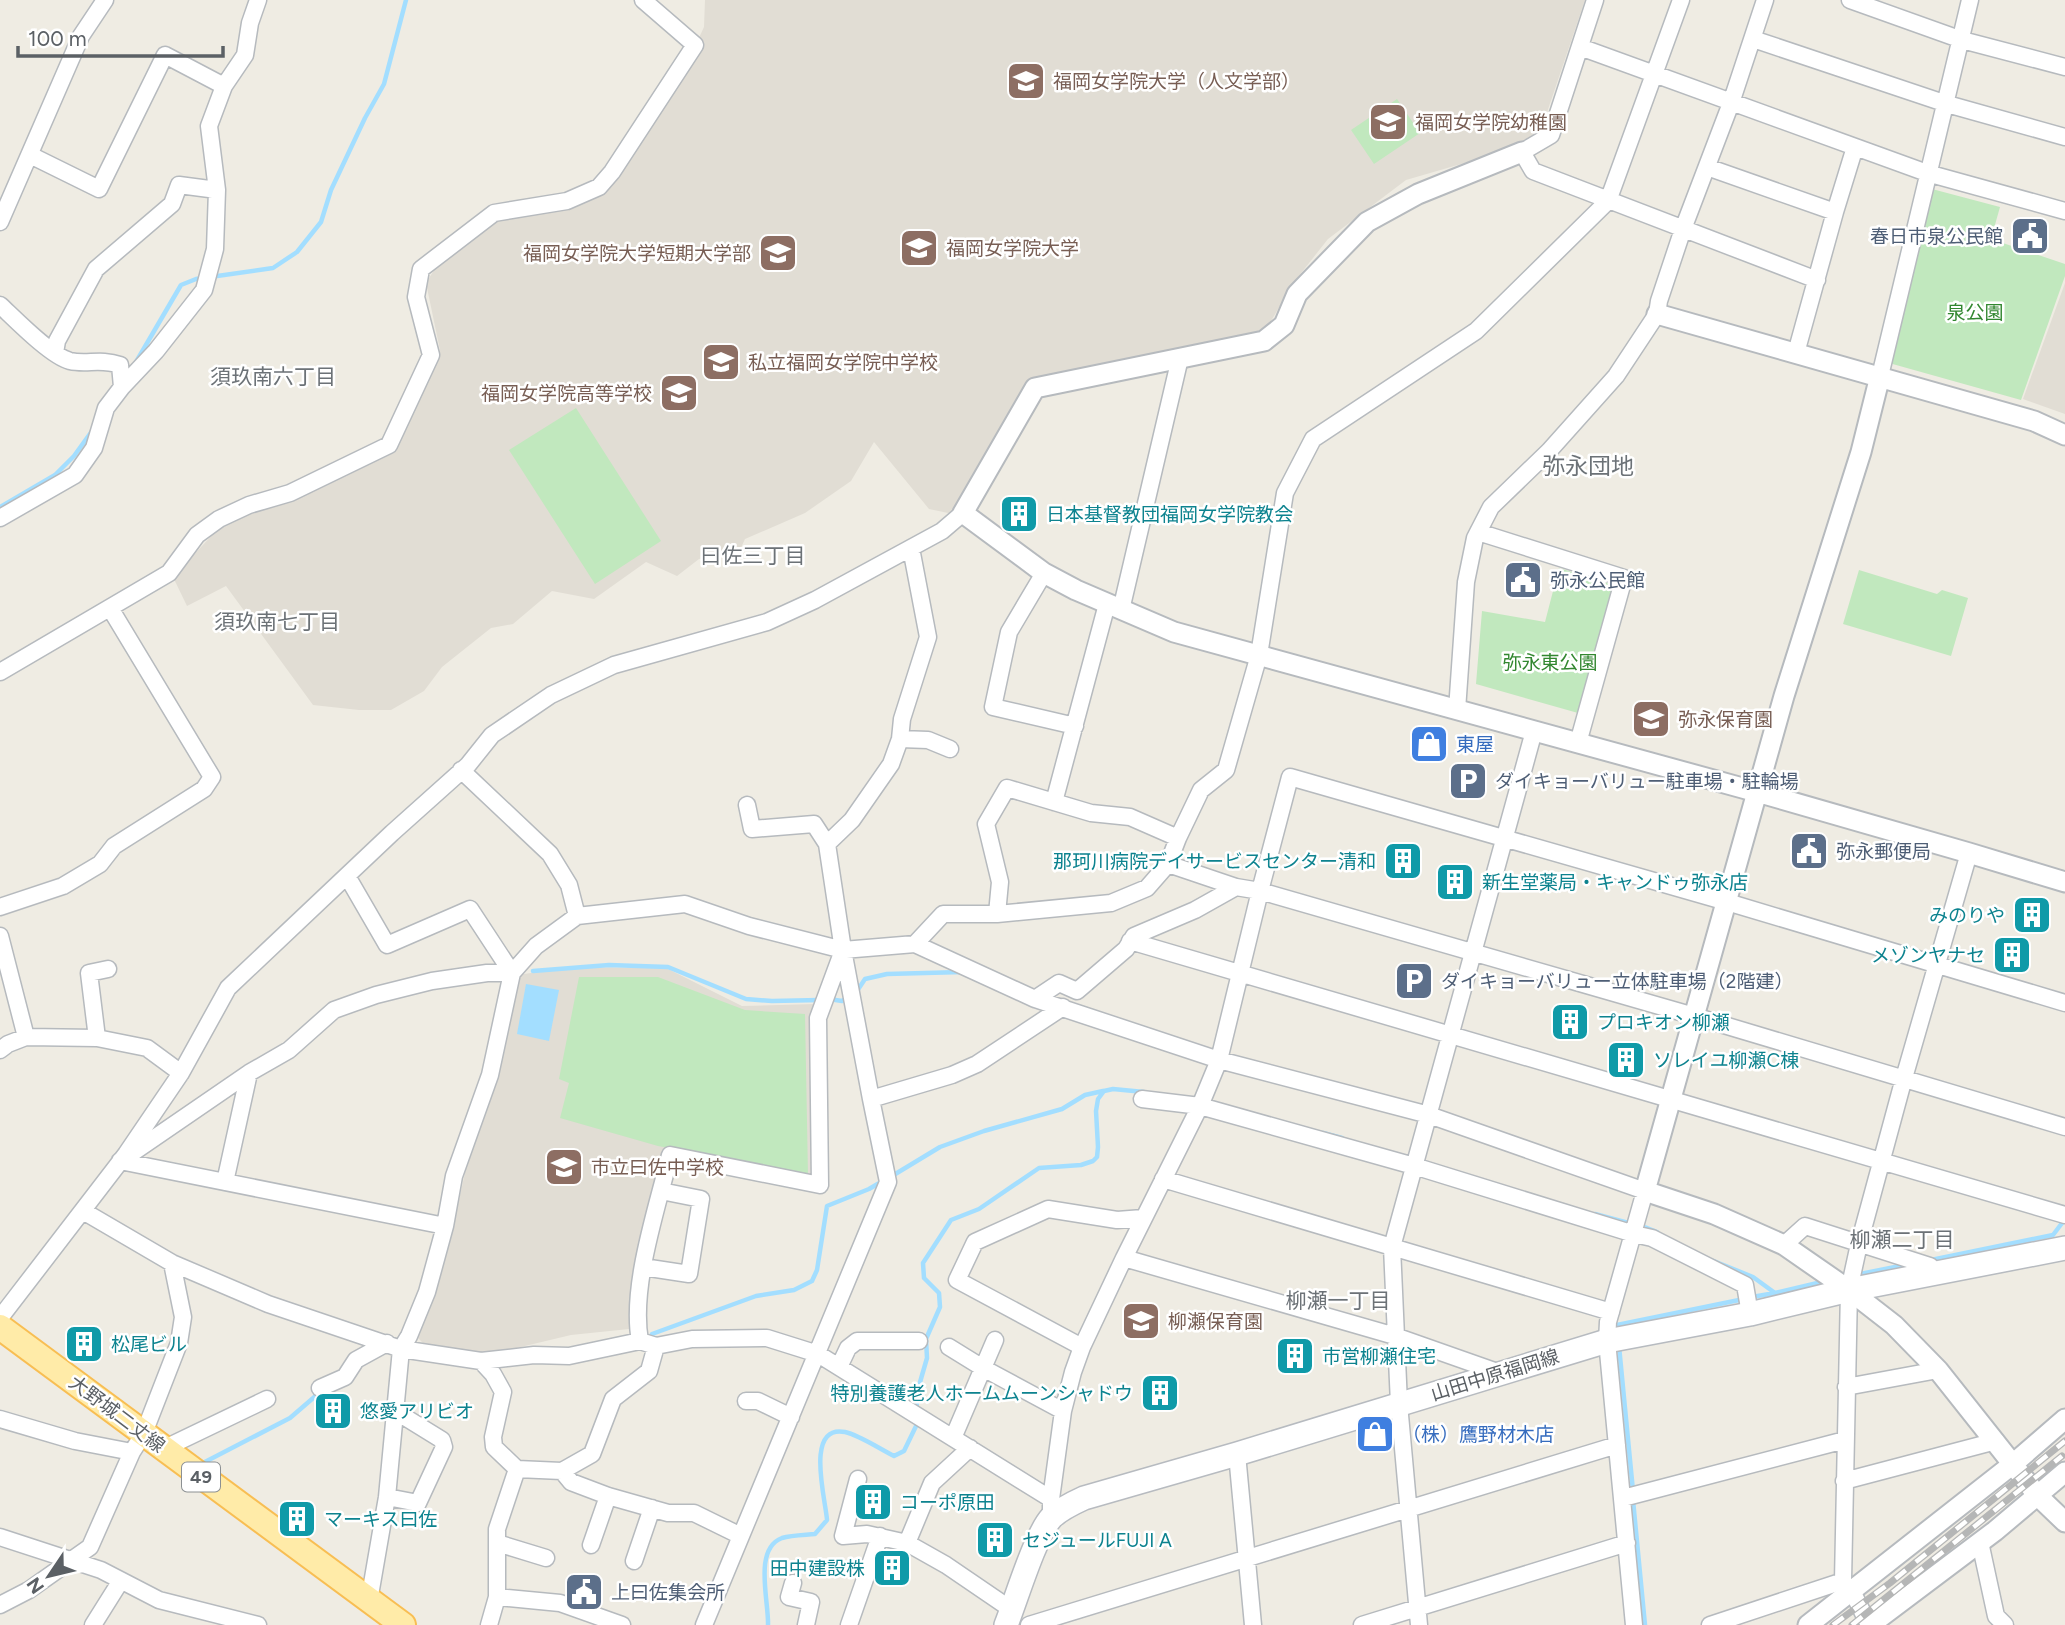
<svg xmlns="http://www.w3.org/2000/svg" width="2065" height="1625" viewBox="0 0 2065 1625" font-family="Figtree,'Noto Sans JP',sans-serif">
  <rect width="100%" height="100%" fill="#efece3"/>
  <!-- education -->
  <path fill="#e1ddd4" d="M705 0H1585L1539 136 1523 146 1406 180 1328 239 1294 282 1264 333 1029 383 953 514 929 509 874 442 851 481 805 513 745 539 739 552 699 559 677 576 646 562 594 599 552 591 513 624 491 628 442 667 424 691 391 710H359L313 705 226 586 187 606 173 577 216 531 247 511 393 447 440 350 426 283 441 259 497 220 588 199 684 70 704 27Z
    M2065 283V414L2023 399Z
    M573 967 666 968 742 1006 815 1004 813 1013 815 1179 668 1149 633 1281 629 1329 571 1335 487 1355 428 1348 417 1337 435 1293 451 1236 469 1155 497 1081 517 975Z"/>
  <!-- green -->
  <path fill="#c1e8be" d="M1397 99 1420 133 1374 164 1351 130Z
    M1932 189 2000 207 1991 239 2065 264V276L2021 400 1889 363Z
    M576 408 661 541 595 584 509 450Z
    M1559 568 1613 585 1578 713 1476 684 1482 611 1545 622Z
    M1859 570 1937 594 1942 590 1968 598 1951 656 1843 624Z
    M579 977H658L745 1010 805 1014 808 1175 658 1146 560 1118 569 1083 559 1079Z"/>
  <!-- water -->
  <path fill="#a3deff" d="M526 984 559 990 549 1041 517 1034Z"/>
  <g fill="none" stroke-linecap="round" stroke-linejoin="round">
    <!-- stream -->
    <path stroke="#a3deff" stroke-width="4.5" d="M136 362 181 285 196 279 273 268 297 252 321 222 331 190 365 118 384 84 406 0
      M0 507 55 475 74 456 92 431
      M533 971 609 965 668 967 746 999 772 1001 820 1000
      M855 994 865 979 887 974 963 972
      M829 999 842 1001 847 998
      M1323 1133 1342 1138
      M892 1176 940 1147 984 1131 1062 1109 1085 1095 1103 1091
      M1595 1214 1647 1228 1657 1232
      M1711 1260 1753 1277 1775 1293 1826 1281
      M1931 1260 2053 1235 2065 1219
      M1855 1275 1905 1265
      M1752 1297 1775 1293
      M1618 1331 1617 1325 1744 1299
      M652 1334 756 1296 794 1290 812 1281 817 1270 827 1206 869 1189 881 1182
      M1619 1346 1633 1491
      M917 1409 916 1396 927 1358 926 1339 940 1307 939 1293 924 1278 923 1263 951 1220 979 1209 1039 1168 1081 1165 1093 1161 1097 1157 1098 1147 1096 1111 1098 1099 1104 1091 1113 1089 1144 1092
      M201 1464 290 1418 319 1393
      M1633 1500 1645 1625
      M768 1625C769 1601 753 1549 782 1538 792 1535 805 1535 815 1534L827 1520C826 1501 804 1424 845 1432 859 1435 880 1449 894 1456L904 1451 918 1422"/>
    <defs>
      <path id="minor" d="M1595 0 1551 135 1522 152 1533 171 1817 280
        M1850 0 1962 40 2065 67
        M1753 39 1947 104 2065 137
        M1580 47 1927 173 2065 211
        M30 155 99 189 165 55 224 86
        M1707 167 1835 212
        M0 222 81 36 105 0
        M0 305C16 320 51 356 70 361 87 365 100 358 120 365L122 387
        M55 353 57 341 96 269 172 204 179 185 217 190
        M1796 353 1835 212 1855 147
        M1880 376 1970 0
        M0 518 75 475 94 448 106 408 122 387 156 351 204 290 215 249 217 190 209 126 224 86 245 55 250 23 258 0
        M1478 532 1624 578 1578 743
        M1044 573 1009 632 993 707 1075 726
        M1121 610 1180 358
        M0 672 169 573 197 535 219 519 249 505 290 493 389 445 431 355 416 297 421 269 494 213 567 201 599 187 612 172 695 45 643 0
        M1457 710 1466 582 1475 538 1491 507 1549 451 1616 376 1657 314 1659 301 1683 229 1731 103 1765 0
        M900 739 928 740 950 749
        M461 770 550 854 569 885 577 916
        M1054 802 1107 604
        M747 805 752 829 814 824 827 844 843 950 871 1099 952 1075 977 1064 1063 1007
        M827 844 852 820 891 764 900 739 902 719 928 637 911 548
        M1168 864 1236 887
        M347 876 387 945 470 909 512 973
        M0 907 63 886 100 864 114 846 204 789 212 777 110 608
        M997 914 1000 882 986 824 1007 788 1091 813 1130 817 1178 838
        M0 936 26 1037 8 1044 0 1050
        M1130 941 2065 1215
        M915 944 943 914H997L1111 903 1147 888 1168 864 1178 838 1201 790 1226 770 1259 655 1285 493 1313 439 1476 331 1608 201 1681 0
        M1035 999 1219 1060 1429 1115 1645 1191 1608 1322 1607 1341 1634 1625
        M26 1037 97 1038 89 973 108 969
        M97 1038 147 1048 181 1073
        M1142 1099 1200 1106 1414 1166 1634 1234 1652 1238 1745 1285 1750 1314
        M128 1156 249 1073 289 1050 334 1010 376 995 432 981 487 973H512
        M120 1161 445 1226
        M1163 1179 1611 1312
        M225 1182 249 1073
        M83 1211 172 1263 268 1304 401 1349 481 1361 534 1355 569 1356 640 1341 656 1346 692 1339 767 1338 818 1354 1051 1499
        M1784 1245 1805 1226 1930 1266 1935 1274
        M1124 1258 1395 1336 1503 1374
        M643 1267 689 1274 701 1199 661 1191
        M0 1318 126 1154 181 1073 228 988 392 833 468 765 492 735 551 695 614 665 767 622 815 600 942 531 963 513
        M640 1341C630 1287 657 1209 670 1155L820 1185 818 1018 842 953
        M949 1347 983 1368 1063 1411
        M1082 1347 957 1280 975 1242 1048 1209 1117 1220 1143 1218
        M481 1361 493 1374 503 1392 493 1437 494 1447 517 1469 562 1471 592 1454 613 1399 649 1371 656 1346
        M839 1367 848 1348 857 1341H919
        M1846 1387 1938 1370
        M320 1388 345 1377 356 1360 387 1343
        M746 1401H758L791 1417
        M0 1419 75 1441 132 1452
        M953 1438 995 1340
        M163 1449 267 1399
        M1237 1454 1253 1625
        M562 1471 571 1482 608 1496 668 1513H694L741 1536
        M858 1479 843 1536 867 1534 907 1543 946 1565 1012 1610
        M1844 1481 1996 1441
        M387 1497 418 1503 444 1447 442 1440 395 1411
        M1623 1498 1845 1440
        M1051 1518V1499L1063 1411 1073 1372 1082 1347 1124 1258 1200 1106 1219 1060 1260 891 1290 777 1727 902 2065 1003
        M0 1537 101 1570 159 1600 258 1625
        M1980 1542 1996 1616 2005 1625
        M497 1543 546 1558
        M907 1543 932 1483 970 1448
        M591 1545 608 1496
        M634 1561 652 1508
        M1843 1581 1849 1290 1859 1244 1904 1078 1969 853
        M793 1583 789 1597 811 1602 806 1625
        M497 1597 560 1603 622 1625
        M369 1601 387 1497 401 1349 409 1336 427 1292 445 1226 454 1176 490 1075 512 973 536 946 577 916 685 904 749 926 843 950 915 944 1035 999 1059 983 1077 991 1126 949 1134 936 1195 910 1236 887 1260 891 1694 1016 2065 1127
        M0 1605 29 1590 90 1547 132 1452 144 1433 179 1343 183 1317 172 1263
        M93 1625 120 1582
        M489 1625 497 1597V1529L517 1469
        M704 1625 888 1182 871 1099
        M849 1625 880 1536
        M1029 1625 1617 1445
        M1362 1625 1627 1543
        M1419 1625 1399 1404 1392 1247 1534 731
        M1710 1625 1843 1581 1852 1591 1869 1625"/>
      <path id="tertiary" d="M1522 152 1418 194 1367 222 1297 294 1284 325 1264 341 1035 388 963 513 1044 573 1076 590 1174 632 1757 792 1969 853 2065 882
        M1657 314 2034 421 2065 435
        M1880 376 1861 452 1784 696 1645 1191 1714 1214 1784 1245 1849 1290 1894 1325 1938 1370 2038 1496 2065 1522
        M1808 1625 2013 1464 2065 1419
        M1870 1625 1995 1531 2065 1472"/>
      <path id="secondary" d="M1006 1625C1016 1600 1035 1536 1051 1518 1060 1509 1073 1503 1084 1498L1237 1454 1607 1341 1750 1314 1849 1290 2065 1248"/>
      <path id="primary" d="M0 1327 403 1625"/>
    </defs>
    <!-- minor casing -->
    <use href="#minor" stroke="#b6babe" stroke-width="19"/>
    <!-- tertiary casing -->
    <use href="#tertiary" stroke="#b6babe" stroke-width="23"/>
    <!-- secondary casing -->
    <use href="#secondary" stroke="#b7bbc0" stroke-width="26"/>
    <!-- primary casing -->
    <use href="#primary" stroke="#f8be53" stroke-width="28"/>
    <!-- minor -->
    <use href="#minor" stroke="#fff" stroke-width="16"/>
    <!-- tertiary -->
    <use href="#tertiary" stroke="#fff" stroke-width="19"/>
    <!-- secondary -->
    <use href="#secondary" stroke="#fff" stroke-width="23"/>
    <!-- primary -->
    <use href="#primary" stroke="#ffeba8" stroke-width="24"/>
    <defs>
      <path id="rail" d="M1833 1625 1890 1583 2065 1441
        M1852 1625 2062 1456"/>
    </defs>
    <!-- rail casing -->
    <use href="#rail" stroke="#b5b6b6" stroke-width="7"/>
    <!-- rail -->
    <use href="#rail" stroke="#fff" stroke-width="4.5" stroke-dasharray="13" stroke-linecap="butt"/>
  </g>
  <!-- icons -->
  <defs>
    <symbol id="university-square" viewBox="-11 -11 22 22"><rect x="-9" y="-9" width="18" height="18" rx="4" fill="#8d6e63" stroke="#fff"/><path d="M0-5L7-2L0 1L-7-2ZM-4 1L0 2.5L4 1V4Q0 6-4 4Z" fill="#fff"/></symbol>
    <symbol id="school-square" viewBox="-11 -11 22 22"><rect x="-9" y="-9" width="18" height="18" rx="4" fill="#8d6e63" stroke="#fff"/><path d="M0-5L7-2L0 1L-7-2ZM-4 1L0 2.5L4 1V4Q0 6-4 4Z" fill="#fff"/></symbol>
    <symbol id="civic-square" viewBox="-11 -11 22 22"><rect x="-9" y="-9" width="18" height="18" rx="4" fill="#5c6f8a" stroke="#fff"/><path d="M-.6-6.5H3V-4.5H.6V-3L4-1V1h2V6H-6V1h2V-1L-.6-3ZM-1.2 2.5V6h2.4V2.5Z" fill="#fff"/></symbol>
    <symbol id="building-square" viewBox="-11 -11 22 22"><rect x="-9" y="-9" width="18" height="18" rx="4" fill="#0f9aa8" stroke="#fff"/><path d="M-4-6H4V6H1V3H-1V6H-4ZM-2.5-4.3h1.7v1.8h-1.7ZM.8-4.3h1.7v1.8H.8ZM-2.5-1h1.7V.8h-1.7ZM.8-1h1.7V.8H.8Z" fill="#fff"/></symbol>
    <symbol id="shop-square" viewBox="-11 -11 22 22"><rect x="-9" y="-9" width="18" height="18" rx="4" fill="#3f7fe0" stroke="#fff"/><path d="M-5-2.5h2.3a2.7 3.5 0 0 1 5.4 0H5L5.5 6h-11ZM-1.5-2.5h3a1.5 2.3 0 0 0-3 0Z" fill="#fff"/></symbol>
    <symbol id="parking-square" viewBox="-11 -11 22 22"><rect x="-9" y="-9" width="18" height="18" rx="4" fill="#5c6f8a" stroke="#fff"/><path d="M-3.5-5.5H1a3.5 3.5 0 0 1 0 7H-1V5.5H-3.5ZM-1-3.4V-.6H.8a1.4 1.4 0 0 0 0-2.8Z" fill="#fff"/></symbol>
  </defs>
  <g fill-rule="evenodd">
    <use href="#university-square" x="1004" y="59" width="44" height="44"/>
    <use href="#school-square" x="1366" y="100" width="44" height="44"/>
    <use href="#civic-square" x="2008" y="214" width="44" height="44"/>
    <use href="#university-square" x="897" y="226" width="44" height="44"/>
    <use href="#university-square" x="756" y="231" width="44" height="44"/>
    <use href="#school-square" x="699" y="340" width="44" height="44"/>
    <use href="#school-square" x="657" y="371" width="44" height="44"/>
    <use href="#building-square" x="997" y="492" width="44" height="44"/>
    <use href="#civic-square" x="1501" y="558" width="44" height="44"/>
    <use href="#school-square" x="1629" y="697" width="44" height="44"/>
    <use href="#shop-square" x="1407" y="722" width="44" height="44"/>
    <use href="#parking-square" x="1446" y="759" width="44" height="44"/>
    <use href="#civic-square" x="1787" y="829" width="44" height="44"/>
    <use href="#building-square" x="1381" y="839" width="44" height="44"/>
    <use href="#building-square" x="1433" y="860" width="44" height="44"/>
    <use href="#building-square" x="2010" y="893" width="44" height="44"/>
    <use href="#building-square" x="1990" y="933" width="44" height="44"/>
    <use href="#parking-square" x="1392" y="959" width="44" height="44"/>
    <use href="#building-square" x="1548" y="1000" width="44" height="44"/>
    <use href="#building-square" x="1604" y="1038" width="44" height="44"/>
    <use href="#school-square" x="542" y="1145" width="44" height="44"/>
    <use href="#school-square" x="1119" y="1299" width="44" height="44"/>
    <use href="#building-square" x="62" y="1322" width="44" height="44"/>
    <use href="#building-square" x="1273" y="1334" width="44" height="44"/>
    <use href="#building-square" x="1138" y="1371" width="44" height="44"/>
    <use href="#building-square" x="311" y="1389" width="44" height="44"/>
    <use href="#shop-square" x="1353" y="1412" width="44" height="44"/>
    <use href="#building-square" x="851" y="1480" width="44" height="44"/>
    <use href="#building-square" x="275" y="1497" width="44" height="44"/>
    <use href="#building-square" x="973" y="1518" width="44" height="44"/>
    <use href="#building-square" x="870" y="1546" width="44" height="44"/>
    <use href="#civic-square" x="562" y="1570" width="44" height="44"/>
  </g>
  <g text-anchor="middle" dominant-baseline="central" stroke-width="5" stroke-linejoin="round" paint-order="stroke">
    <!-- shield labels -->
    <rect fill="#fff" stroke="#8c9093" stroke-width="2" x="182" y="1462.5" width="38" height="29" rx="5"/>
    <g font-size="18" font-weight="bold" fill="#5b6065">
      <text x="201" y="1477">49</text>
    </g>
    <!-- education labels -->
    <g font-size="19" fill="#785e54" stroke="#fff" text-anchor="start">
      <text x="1053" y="81">福岡女学院大学（人文学部）</text>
      <text x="1415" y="122">福岡女学院幼稚園</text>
      <text x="946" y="248">福岡女学院大学</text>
      <text x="751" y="253" text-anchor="end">福岡女学院大学短期大学部</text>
      <text x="748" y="362">私立福岡女学院中学校</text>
      <text x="652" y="393" text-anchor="end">福岡女学院高等学校</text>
      <text x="1678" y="719">弥永保育園</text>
      <text x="591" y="1167">市立曰佐中学校</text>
      <text x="1168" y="1321">柳瀬保育園</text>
    </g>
    <!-- service labels -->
    <g font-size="19" fill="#4e5e75" stroke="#fff" text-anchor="start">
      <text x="2003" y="236" text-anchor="end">春日市泉公民館</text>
      <text x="1550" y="580">弥永公民館</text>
      <text x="1495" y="781">ダイキョーバリュー駐車場・駐輪場</text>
      <text x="1836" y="851">弥永郵便局</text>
      <text x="1441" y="981">ダイキョーバリュー立体駐車場（2階建）</text>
      <text x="611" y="1592">上曰佐集会所</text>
    </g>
    <!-- park labels -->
    <g font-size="19" fill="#328730" stroke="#fff">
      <text x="1975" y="312">泉公園</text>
      <text x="1550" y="662">弥永東公園</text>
    </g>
    <!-- culture labels -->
    <g font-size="19" fill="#0d838f" stroke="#fff" text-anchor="start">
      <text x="1046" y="514">日本基督教団福岡女学院教会</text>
      <text x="1376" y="861" text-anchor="end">那珂川病院デイサービスセンター清和</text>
      <text x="1482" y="882">新生堂薬局・キャンドゥ弥永店</text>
      <text x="2005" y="915" text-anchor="end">みのりや</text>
      <text x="1985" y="955" text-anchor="end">メゾンヤナセ</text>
      <text x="1597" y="1022">プロキオン柳瀬</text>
      <text x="1653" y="1060">ソレイユ柳瀬C棟</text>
      <text x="111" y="1344">松尾ビル</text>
      <text x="1322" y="1356">市営柳瀬住宅</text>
      <text x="1133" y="1393" text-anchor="end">特別養護老人ホームムーンシャドウ</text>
      <text x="360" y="1411">悠愛アリビオ</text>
      <text x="900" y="1502">コーポ原田</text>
      <text x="324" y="1519">マーキス曰佐</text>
      <text x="1022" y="1540">セジュールFUJI A</text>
      <text x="865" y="1568" text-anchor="end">田中建設株</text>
    </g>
    <!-- shop labels -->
    <g font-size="19" fill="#366cbe" stroke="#fff" text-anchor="start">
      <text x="1456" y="744">東屋</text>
      <text x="1402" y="1434">（株）鷹野材木店</text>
    </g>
    <!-- street labels -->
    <g font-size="19" fill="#5b6065" stroke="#fff">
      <text transform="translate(1495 1375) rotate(-17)">山田中原福岡線</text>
      <text transform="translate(117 1414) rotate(37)">大野城二丈線</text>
    </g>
    <!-- neighbourhood labels -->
    <g font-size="21" fill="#6c7277" stroke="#fff">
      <text x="273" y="376">須玖南六丁目</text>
      <text x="753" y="555">曰佐三丁目</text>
      <text x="277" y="621">須玖南七丁目</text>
      <text x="1902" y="1239">柳瀬二丁目</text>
      <text x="1338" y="1300">柳瀬一丁目</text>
    </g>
    <!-- quarter labels -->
    <g font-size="23" fill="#6c7277" stroke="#fff">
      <text x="1588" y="466">弥永団地</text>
    </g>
  </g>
  <!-- north arrow -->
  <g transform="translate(49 1576) rotate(235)" stroke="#ffffff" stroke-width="5" paint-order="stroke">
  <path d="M0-5L12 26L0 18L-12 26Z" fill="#5b6065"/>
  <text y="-10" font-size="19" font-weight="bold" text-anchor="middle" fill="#5b6065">N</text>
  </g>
  <!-- scale -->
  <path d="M18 46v10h205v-10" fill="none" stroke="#5b6065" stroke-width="3.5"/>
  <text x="28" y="46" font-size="21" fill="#5b6065" stroke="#ffffff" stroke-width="5" paint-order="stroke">100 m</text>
</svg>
